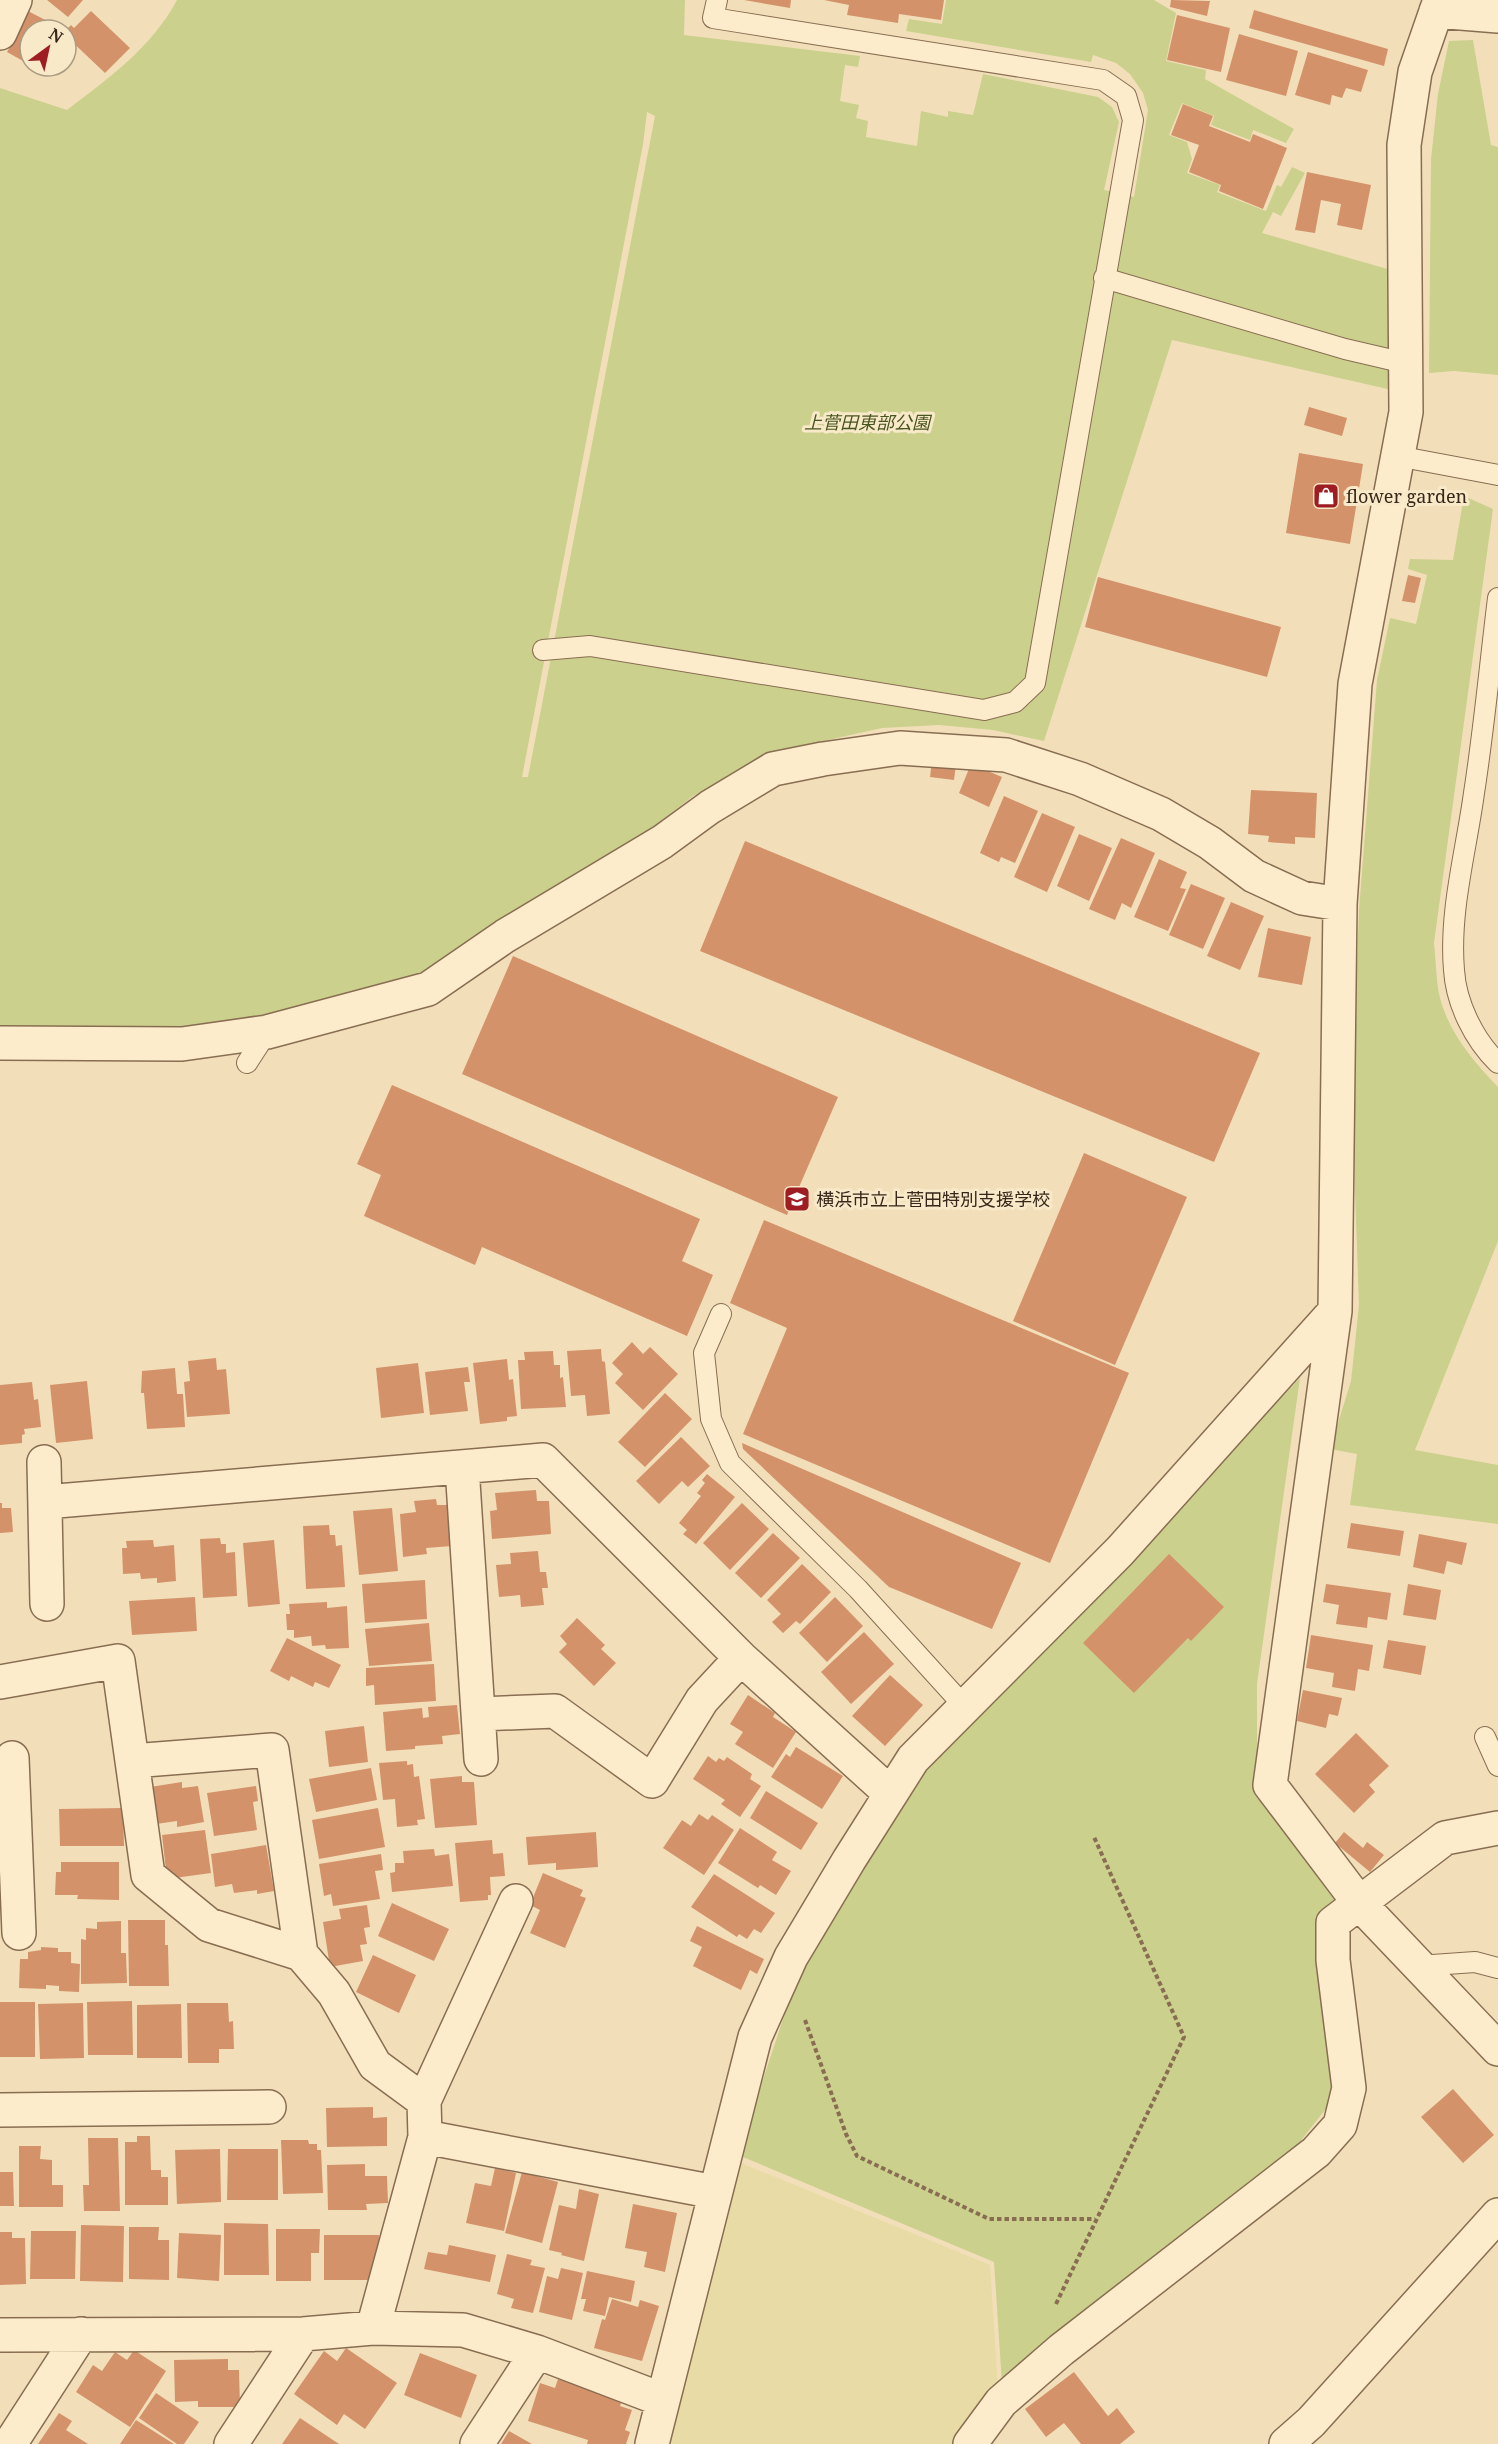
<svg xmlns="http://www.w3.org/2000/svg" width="1498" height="2444" viewBox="0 0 1498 2444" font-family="'Noto Serif','Noto Sans JP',serif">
  <rect width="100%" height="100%" fill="#f2dfb9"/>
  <!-- farmland -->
  <path fill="#e8dba6" d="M741 2163 990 2265 998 2388 958 2444H669Z"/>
  <!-- green -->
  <path fill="#cbd08d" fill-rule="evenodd" d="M177 0H685L684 35 860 56 858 67 845 65 840 101 859 105 856 118 868 121 866 137 917 146 921 111 948 117V111L973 115 983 74 1098 97 1112 107 1119 122 1104 190 1134 197 1148 110 1143 93 1130 74 1116 63 1093 55 1091 62 906 31 909 19 942 24 946 0H1154L1176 13 1166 61 1206 70 1205 79 1294 129 1286 143 1253 130 1250 140 1211 125 1214 116 1182 103 1169 135 1187 142 1192 159 1187 173 1220 185 1217 192 1266 211 1277 185 1281 187 1292 167 1305 173 1281 216 1273 212 1262 233 1391 270 1392 390 1172 340 1044 741 993 730 939 725 882 728 783 750 693 796 624 850 425 983 283 1023 0 1037V88L67 110C109 78 152 47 177 0ZM647 112 655 116 528 777H522L643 144Z
    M1473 40 1491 145 1498 147V375L1454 371 1429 373 1431 159 1438 94 1449 41Z
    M1464 496 1493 509 1434 943C1436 961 1436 981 1440 998 1449 1033 1474 1062 1498 1087V1241L1415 1450 1498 1465V1524L1350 1505 1357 1454 1330 1449 1351 1381 1359 1305 1352 1105 1359 910 1377 680 1390 618 1416 624 1427 575 1408 569 1410 559 1453 560Z
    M1300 1378 1257 1684V1795L1346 1900 1336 2096 1295 2148 1002 2384 994 2262 738 2155 796 1980 924 1770 1072 1620Z"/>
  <!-- building -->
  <path fill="#d4926b" d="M47 0H83L68 17Z
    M744 0H791L790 8Z
    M824 0H944L941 20 899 14 898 23 847 15 849 5Z
    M1171 0 1210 1 1207 16 1170 7Z
    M22 8 59 27 56 30H30V50L23 61 7 52 15 39Z
    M1254 10 1388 49 1384 66 1249 28Z
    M91 11 130 48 105 73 66 36V30L71 25 74 28Z
    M1177 15 1230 28 1221 72 1167 60Z
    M1239 34 1298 51 1286 96 1226 80Z
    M1308 52 1368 70 1361 92 1346 88 1342 98 1332 95 1330 105 1295 95Z
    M1183 104 1213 116 1209 126 1250 142 1253 134 1287 148 1263 209 1219 191 1221 185 1189 172 1199 145 1171 135Z
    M1307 172 1371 185 1362 230 1337 225 1341 204 1321 200 1315 233 1295 230Z
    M1309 407 1347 418 1342 436 1304 425Z
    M1299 453 1363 464 1350 544 1286 533Z
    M1408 575 1421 578 1415 603 1402 601Z
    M1098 577 1281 627 1267 677 1085 627Z
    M932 761 956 764 954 780 930 777Z
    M971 764 1002 777 989 807 959 793Z
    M1251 790 1317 793 1315 838 1295 837V844L1268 842 1269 836 1248 834Z
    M1004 796 1038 811 1015 863 1001 857 999 862 980 853Z
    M1042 813 1075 827 1047 892 1014 877Z
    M1079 834 1112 848 1089 901 1057 886Z
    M1121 838 1155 853 1131 908 1122 903 1115 920 1089 909Z
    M745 841 1260 1053 1214 1162 700 951Z
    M1159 859 1187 872 1180 888 1186 889 1168 931 1134 917Z
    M1191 884 1225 898 1203 949 1169 935Z
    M1231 902 1264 916 1240 970 1207 956Z
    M1268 928 1311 937 1302 985 1258 977Z
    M513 956 838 1097 787 1215 462 1074Z
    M392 1085 700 1219 682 1261 713 1275 687 1336 482 1247 475 1265 364 1216 381 1175 357 1164Z
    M1084 1153 1187 1197 1115 1365 1013 1321Z
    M764 1220 1129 1373 1050 1563 743 1434 787 1328 730 1303Z
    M632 1342 643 1354 650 1347 678 1374 643 1410 615 1383 623 1374 612 1363Z
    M601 1349 602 1361 605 1362 610 1414 587 1416 585 1395 571 1396 567 1351Z
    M553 1351 554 1365H560V1378L563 1377 566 1407 521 1409 518 1360H525L524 1352Z
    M216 1358 217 1370 226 1369 230 1414 187 1417 184 1382 190 1381 188 1361Z
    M507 1359 509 1380 513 1379 517 1416 507 1417V1421L480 1424 473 1363Z
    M418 1363 424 1413 381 1418 376 1368Z
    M468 1367 470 1382H464L468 1411 430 1415 425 1372Z
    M175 1368 177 1394H183L185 1427 147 1429 144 1393H141L142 1371Z
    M87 1381 93 1439 56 1443 50 1385Z
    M32 1382 34 1400 38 1399 41 1427 24 1429 25 1434 22 1435V1443L0 1445V1385Z
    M665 1393 692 1419 645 1467 618 1442Z
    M681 1437 710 1466 688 1487 682 1481 659 1504 636 1481Z
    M742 1443 1021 1563 992 1629 889 1587 743 1449Z
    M707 1474 735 1497 696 1544 683 1534 687 1530 679 1523 701 1496 697 1493 705 1483 702 1480Z
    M536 1490 537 1501H549L551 1534 492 1539 490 1511 497 1510 495 1493Z
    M436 1499 437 1505H447L452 1546 426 1548 427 1554 403 1557 400 1514 416 1512 414 1501Z
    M0 1503H2V1508H11L13 1532 0 1533Z
    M742 1503 769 1529 730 1570 703 1543Z
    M392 1508 398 1571 359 1575 353 1511Z
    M1351 1523 1404 1531 1400 1556 1347 1548Z
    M329 1525 330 1535H335L336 1546 342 1545 345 1587 306 1589 303 1526Z
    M773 1533 800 1558 761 1598 735 1573Z
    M1419 1534 1467 1543 1462 1565 1447 1561 1444 1574 1413 1567Z
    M220 1538 221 1544H226V1553L235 1552 237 1596 203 1598 200 1539Z
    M153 1540 154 1547 174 1545 176 1581 157 1583V1578L141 1579 140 1573 123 1574 122 1548H127L126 1541Z
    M274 1540 280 1604 248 1607 243 1543Z
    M538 1551 540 1572H546L548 1588H542L544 1605 521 1607 520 1595 499 1597 496 1565 511 1564 510 1553Z
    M1169 1554 1224 1607 1191 1641 1188 1638 1134 1693 1083 1643Z
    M802 1564 831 1592 800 1624 796 1621 783 1633 772 1622 781 1614 767 1600Z
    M425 1580 427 1619 365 1623 362 1584Z
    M1326 1584 1391 1593 1387 1620 1368 1617 1367 1628 1336 1624 1339 1605 1323 1602Z
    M1408 1584 1441 1590 1436 1620 1403 1615Z
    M195 1597 197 1631 132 1635 129 1601Z
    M835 1597 863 1626 827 1662 799 1633Z
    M327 1602V1608L347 1606 349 1648 326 1649 325 1645 312 1646 311 1636 294 1638V1630H287L286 1614H290L289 1604Z
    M577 1618 605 1645 601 1649 616 1663 594 1686 559 1652 567 1644 560 1636Z
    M429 1623 432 1661 369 1666 365 1629Z
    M864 1632 894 1664 851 1704 821 1672Z
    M1311 1635 1373 1645 1369 1671 1358 1669 1355 1691 1332 1687 1334 1673 1306 1668Z
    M287 1638 341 1665 329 1688 315 1682 313 1687 291 1676 289 1681 270 1671Z
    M1388 1640 1426 1646 1421 1675 1383 1668Z
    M434 1664 436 1701 375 1705 374 1685 366 1686V1668Z
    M890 1675 923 1705 885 1746 852 1716Z
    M1303 1690 1342 1698 1338 1716 1329 1714 1326 1728 1297 1721Z
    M748 1695 775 1713 773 1717 796 1732 773 1768 735 1744 743 1732 730 1724Z
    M457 1705 460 1734 442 1736 443 1744 415 1746V1749L386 1751 383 1712 422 1708 423 1718 429 1717 428 1707Z
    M364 1726 368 1762 329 1767 325 1731Z
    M1356 1733 1389 1766 1369 1785 1375 1792 1354 1813 1315 1774Z
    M796 1747 843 1776 822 1809 771 1777 786 1754 790 1757Z
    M708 1756 716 1762 719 1758 724 1761 727 1757 752 1774 750 1779 761 1786 740 1817 721 1804 725 1800 693 1779Z
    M407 1761V1765L413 1764 414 1777 419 1776 425 1819 417 1820 418 1825 397 1827 395 1799 383 1800 379 1763Z
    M371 1768 377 1800 316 1812 309 1779Z
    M462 1776V1782H474L477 1825 435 1828 430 1779Z
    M182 1782V1788L198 1786 204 1822 177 1827V1821L156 1824 150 1787Z
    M256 1786 258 1801 253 1802 257 1830 214 1836 207 1793Z
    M766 1791 818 1823 801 1850 750 1818Z
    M123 1808 124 1846H60L59 1809Z
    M378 1808 385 1847 319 1859 312 1820Z
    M699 1814 708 1820 712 1815 734 1830 704 1875 663 1848 682 1820 691 1826Z
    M740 1828 777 1852 772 1860 791 1871 776 1895 760 1885 758 1888 718 1863Z
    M205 1830 211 1873 167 1879 162 1835Z
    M596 1832 598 1867 556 1870V1863L528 1865 526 1837Z
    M1344 1832 1363 1848 1367 1842 1384 1855 1370 1872 1335 1843Z
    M492 1840 493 1854 503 1853 505 1876 490 1877 491 1895H488V1900L460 1902 455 1843Z
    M266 1845 274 1891 257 1894V1890L234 1893 232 1884 215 1887 211 1854Z
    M434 1849 435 1856 449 1854 453 1886 392 1892 390 1873 395 1872V1863H404L403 1851Z
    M381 1854 383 1870 375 1871 380 1899 333 1906 331 1894 324 1896 319 1864Z
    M61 1862H119V1900L77 1899 78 1895H55L56 1872H61Z
    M543 1873 583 1890 580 1896 586 1898 565 1948 530 1933 540 1910 530 1905Z
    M714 1874 775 1913 761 1933 754 1929 747 1939 739 1934 737 1937 691 1907Z
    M392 1903 449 1929 434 1961 378 1936Z
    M367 1905 370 1927 364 1928 367 1944 360 1945 363 1961 330 1967 323 1922 341 1919 339 1909Z
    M128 1920H165V1945H168L169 1986H129Z
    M121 1921V1953H126L127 1983 81 1984V1939L86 1940V1928L97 1929V1922Z
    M697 1926 764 1959 757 1974 750 1970 741 1990 693 1966 702 1947 690 1941Z
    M41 1947 58 1948V1952H71V1963L80 1964 79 1992 59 1991V1986L46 1985V1989L19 1988 20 1959H28V1952L41 1950Z
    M373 1955 416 1975 399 2013 356 1992Z
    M132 2001 133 2055H88L87 2002Z
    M0 2002H35V2057H0Z
    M83 2003 84 2058 40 2059 38 2004Z
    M187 2003H228L229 2022 233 2021 234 2049H219V2063H188Z
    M181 2004 182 2058H137V2005Z
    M1453 2089 1494 2135 1463 2163 1421 2117Z
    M373 2107V2118L387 2117V2146L327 2147 326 2108Z
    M137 2136H150L151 2170H161V2177H168V2205H125V2142H137Z
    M88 2138H118L120 2211H84L83 2185H89Z
    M281 2140H308L309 2144H317V2150H321L323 2193 283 2194Z
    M19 2146H41L40 2159 52 2160V2185H63V2207H19Z
    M220 2149 221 2202 177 2204 175 2150Z
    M228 2149H278V2200H227Z
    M365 2164V2176H387L388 2203 366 2204 367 2210H328L327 2165Z
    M495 2168 516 2173 504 2231 466 2223 475 2183 491 2186Z
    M0 2172H13L14 2206H0Z
    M522 2172 558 2182 542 2243 505 2233Z
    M579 2189 599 2194 584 2261 561 2255 562 2253 549 2250 559 2205 576 2209Z
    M633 2204 677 2213 665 2272 644 2267 647 2252 625 2248Z
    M224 2223 268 2224 269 2275H224Z
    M81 2225 124 2226 123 2282 80 2281Z
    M129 2227H159L158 2240H169V2280L129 2279Z
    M276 2229H320L319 2253H311V2281H276Z
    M31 2231H76L75 2279H30Z
    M0 2232H12V2238H25L26 2284 0 2285Z
    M179 2233 221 2235 219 2281 177 2278Z
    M324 2235H379V2280H324Z
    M449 2245 496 2255 490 2282 424 2269 428 2252 447 2255Z
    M507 2254 532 2260 530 2265 545 2268 533 2313 511 2308 514 2299 497 2294Z
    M561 2268 583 2273 572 2320 539 2312 547 2276 558 2279Z
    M587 2271 635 2281 631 2302 609 2297 605 2316 583 2311 586 2299H581Z
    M612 2299 638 2307 640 2300 659 2306 642 2361 594 2348 602 2319 605 2320Z
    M346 2348 397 2383 365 2429 344 2414 337 2425 294 2394 324 2351 337 2361Z
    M134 2350 166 2371 130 2427 76 2392 93 2365 102 2371 115 2352 127 2360Z
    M420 2353 477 2375 461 2418 404 2395Z
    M228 2359V2370H239L240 2407H198V2401L175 2402 174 2360Z
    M1074 2372 1108 2416 1117 2408 1135 2432 1120 2444H1081L1064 2423 1046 2437 1025 2409Z
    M558 2379 622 2400 620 2406 632 2410 625 2430 630 2432 626 2444H587L588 2440 528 2421 540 2383 555 2388Z
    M156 2393 199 2422 184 2444H177L139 2418Z
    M59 2413 72 2421 66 2430 88 2444H38Z
    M300 2418 339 2444H282Z
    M136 2420 174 2444H120Z
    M509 2431 532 2444H501Z"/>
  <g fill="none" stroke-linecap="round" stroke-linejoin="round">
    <defs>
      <path id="service" d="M1104 278 1345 349 1405 363
        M1397 456 1498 475
        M1498 598C1490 663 1484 729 1474 793 1466 852 1449 911 1454 970 1456 1003 1474 1040 1498 1063
        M543 650 590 646 984 710 1015 702 1035 683 1133 120 1126 96 1103 80 713 18 717 0
        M247 1063 267 1032
        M721 1314 704 1353 711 1419 730 1463 858 1589 965 1707
        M1485 1737 1498 1766
        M1418 1966 1475 1962 1498 1968"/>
      <path id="minor" d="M1436 11 1498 16
        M0 33 15 0
        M0 1043 182 1044 267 1032 428 989 505 936 662 842 710 807 773 769 823 759 900 748 1006 755 1080 779 1161 814 1210 843 1254 876 1302 898 1340 904
        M1335 1311 1270 1785 1360 1904 1498 2049
        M44 1462 47 1604
        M462 1467 481 1759
        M45 1502 543 1460 741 1658 891 1794
        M0 1682 118 1661 148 1875 209 1925 301 1954 334 1993 375 2065 424 2101 425 2137
        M480 1714 555 1711 652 1781 702 1700 741 1658
        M12 1758 19 1933
        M132 1761 272 1750 301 1954
        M424 2101 516 1901
        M0 2110 269 2107
        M373 2328 425 2137 715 2192
        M0 2335 303 2334 373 2328 463 2330 537 2352 663 2400
        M10 2444 81 2334
        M231 2444 303 2334
        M477 2444 537 2352
        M652 2444 755 2037 791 1957 849 1860 913 1759 1120 1551 1335 1311 1340 904 1355 684 1406 412 1404 145 1415 72 1440 0
        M970 2444 1001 2402 1061 2350 1316 2152 1340 2125 1349 2088 1333 1960V1923L1445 1838 1498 1828
        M1286 2444 1311 2422 1498 2215"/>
    </defs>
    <!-- service casing -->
    <use href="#service" stroke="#896d52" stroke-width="22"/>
    <!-- minor casing -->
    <use href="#minor" stroke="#896d52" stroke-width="36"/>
    <!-- path -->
    <path stroke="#896d52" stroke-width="4" stroke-dasharray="4.5 3" stroke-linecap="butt" d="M805 2020 846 2134 857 2156 989 2219H1095
      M1056 2304 1184 2037 1094 1837"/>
    <!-- service -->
    <use href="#service" stroke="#fceccc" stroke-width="20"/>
    <!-- minor -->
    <use href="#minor" stroke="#fceccc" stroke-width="33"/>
  </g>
  <!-- icons -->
  <defs>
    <symbol id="shop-square" viewBox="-11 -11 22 22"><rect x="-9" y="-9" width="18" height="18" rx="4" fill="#9e1d23" stroke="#f8e9c9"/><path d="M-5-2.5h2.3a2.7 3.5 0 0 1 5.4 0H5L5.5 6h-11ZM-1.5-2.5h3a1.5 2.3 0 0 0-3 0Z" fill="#fff"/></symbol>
    <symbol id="school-square" viewBox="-11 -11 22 22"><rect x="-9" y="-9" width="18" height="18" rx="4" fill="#9e1d23" stroke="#f8e9c9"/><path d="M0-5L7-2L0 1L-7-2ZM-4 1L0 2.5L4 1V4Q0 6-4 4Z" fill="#fff"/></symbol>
  </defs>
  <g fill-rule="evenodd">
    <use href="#shop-square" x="1311" y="481" width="30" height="30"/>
    <use href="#school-square" x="782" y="1184" width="30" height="30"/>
  </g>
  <g text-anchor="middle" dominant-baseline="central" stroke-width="6" stroke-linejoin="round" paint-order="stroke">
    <!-- park labels -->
    <g font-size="18" font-style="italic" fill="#49551e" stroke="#f8e9c9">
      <text x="867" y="422">上菅田東部公園</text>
    </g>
    <!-- poi labels -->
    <g font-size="18" fill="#372619" stroke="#f8e9c9" text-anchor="start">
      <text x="1346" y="496">flower garden</text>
      <text x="816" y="1199">横浜市立上菅田特別支援学校</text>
    </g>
  </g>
  <!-- north arrow -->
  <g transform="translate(48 48) rotate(33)"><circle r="28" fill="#f8e9c9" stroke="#ab9b83" stroke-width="1.5"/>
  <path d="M0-4.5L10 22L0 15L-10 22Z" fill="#9e1d23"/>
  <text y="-9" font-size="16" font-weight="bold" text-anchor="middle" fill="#372619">N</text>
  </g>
</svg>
